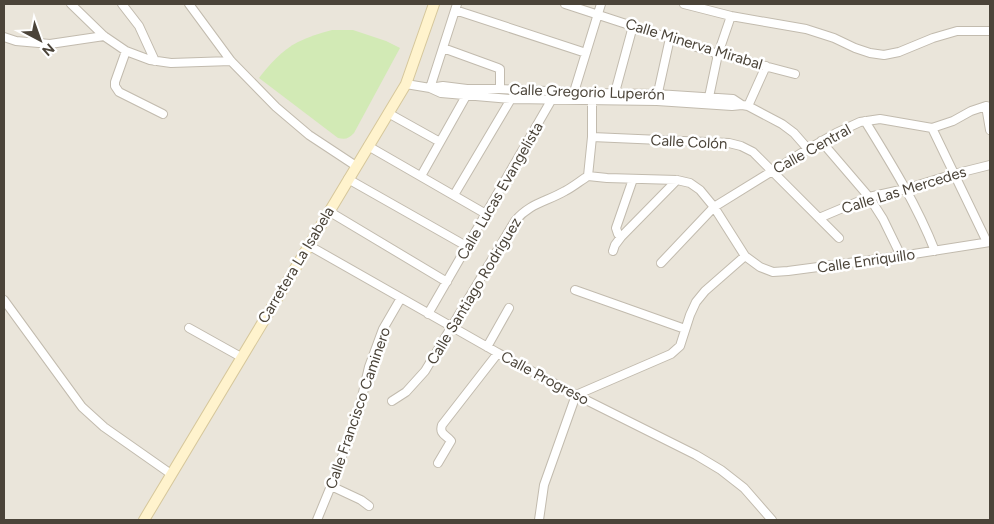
<svg xmlns="http://www.w3.org/2000/svg" width="994" height="524" viewBox="0 0 994 524" font-family="Figtree,sans-serif">
  <rect width="100%" height="100%" fill="#f6f3ec"/>
  <!-- residential -->
  <path fill="#eae5da" d="M4 4H990V520H4Z"/>
  <!-- green -->
  <path fill="#d2eab5" d="M332 30H353L386 41 400 48 354 133C349 138 346 140 338 138L259 78C269 65 282 50 298 42 308 37 320 33 332 30Z"/>
  <g fill="none" stroke-linecap="round" stroke-linejoin="round">
    <defs>
      <path id="minor" d="M71 4 104 36 126 51 150 60 171 63 231 61
        M122 4 139 26 155 61
        M189 4 231 61 276 107 309 135 356 166
        M565 4 718 54 795 74
        M684 4 731 16 806 29 834 38 855 48 870 53 884 55 899 52 933 38 957 31H990
        M455 10 586 53
        M4 37 16 41 50 44 104 36
        M443 48 498 68 500 69V89
        M126 51 115 82V86L119 92 163 114
        M406 84 430 88 441 93 511 99 657 101 732 106 742 105
        M430 88 443 86 467 89H500L592 93 657 94 733 99 742 105 748 106 782 124 794 133 808 149
        M430 88 457 4
        M574 92 601 4
        M614 96 633 26
        M657 97 670 38
        M709 97 718 54 731 16
        M748 106 766 66
        M986 106 990 130
        M388 113 440 142
        M865 121C891 163 917 205 935 251
        M932 128 987 242
        M592 137 729 143 741 146 753 152 839 238
        M821 141 869 197 883 219 901 256
        M368 146 486 214
        M421 176 466 96
        M588 176 607 178 677 180 690 183 700 190 714 207 745 256 760 267 773 272 788 271 901 256 990 242
        M588 176 592 137V95
        M348 179 468 247
        M454 195 511 99
        M330 212 447 282
        M819 218 869 197 905 189 954 174 990 165
        M621 237 618 234 616 228 633 179
        M308 245 498 353 576 395 696 455 721 470 744 488 772 520
        M613 251 615 245 621 237 677 180
        M661 263 714 207 808 149 836 133 860 122 880 119 932 128 953 121 971 111 986 106 990 107
        M575 290 685 329
        M4 300 82 407 104 427 171 474
        M428 314 552 99
        M189 328 241 357
        M487 347 509 308
        M392 401 406 392 425 371 515 221C530 203 546 202 565 191 573 187 580 181 588 176
        M438 463 451 441C446 435 439 434 442 425L498 353
        M331 486 361 500 369 506
        M317 520 331 486 358 414 369 367 383 329 401 298
        M539 520 544 485 576 395 671 354 680 346 690 315 696 302 705 291 745 256"/>
      <path id="secondary" d="M144 520 406 84 434 4"/>
    </defs>
    <!-- minor casing -->
    <use href="#minor" stroke="#c2bbae" stroke-width="10"/>
    <!-- secondary casing -->
    <use href="#secondary" stroke="#d6c79b" stroke-width="12"/>
    <!-- minor -->
    <use href="#minor" stroke="#fff" stroke-width="8"/>
    <!-- secondary -->
    <use href="#secondary" stroke="#fff3cd" stroke-width="10"/>
  </g>
  <g text-anchor="middle" dominant-baseline="central" stroke-width="5" stroke-linejoin="round" paint-order="stroke">
    <!-- street labels -->
    <g font-size="15" fill="#4b4439" stroke="#fff">
      <text transform="translate(694 44) rotate(17)">Calle Minerva Mirabal</text>
      <text transform="translate(587 92) rotate(2)">Calle Gregorio Luperón</text>
      <text transform="translate(689 142) rotate(3)">Calle Colón</text>
      <text transform="translate(812 149) rotate(-29)">Calle Central</text>
      <text transform="translate(904 190) rotate(-17)">Calle Las Mercedes</text>
      <text transform="translate(500 191) rotate(-60)">Calle Lucas Evangelista</text>
      <text transform="translate(866 261) rotate(-8)">Calle Enriquillo</text>
      <text transform="translate(296 265) rotate(-59)">Carretera La Isabela</text>
      <text transform="translate(474 291) rotate(-59)">Calle Santiago Rodríguez</text>
      <text transform="translate(545 378) rotate(28)">Calle Progreso</text>
      <text transform="translate(358 408) rotate(-71)">Calle Francisco Caminero</text>
    </g>
  </g>
  <!-- border -->
  <rect width="994" height="524" fill="none" stroke="#4b4439" stroke-width="10"/>
  <!-- north arrow -->
  <g transform="translate(40 40) rotate(139)" stroke="#ffffff" stroke-width="4" paint-order="stroke">
  <path d="M0-4L9 19L0 12L-9 19Z" fill="#4b4439"/>
  <text y="-8" font-size="14" font-weight="bold" text-anchor="middle" fill="#4b4439">N</text>
  </g>
</svg>
